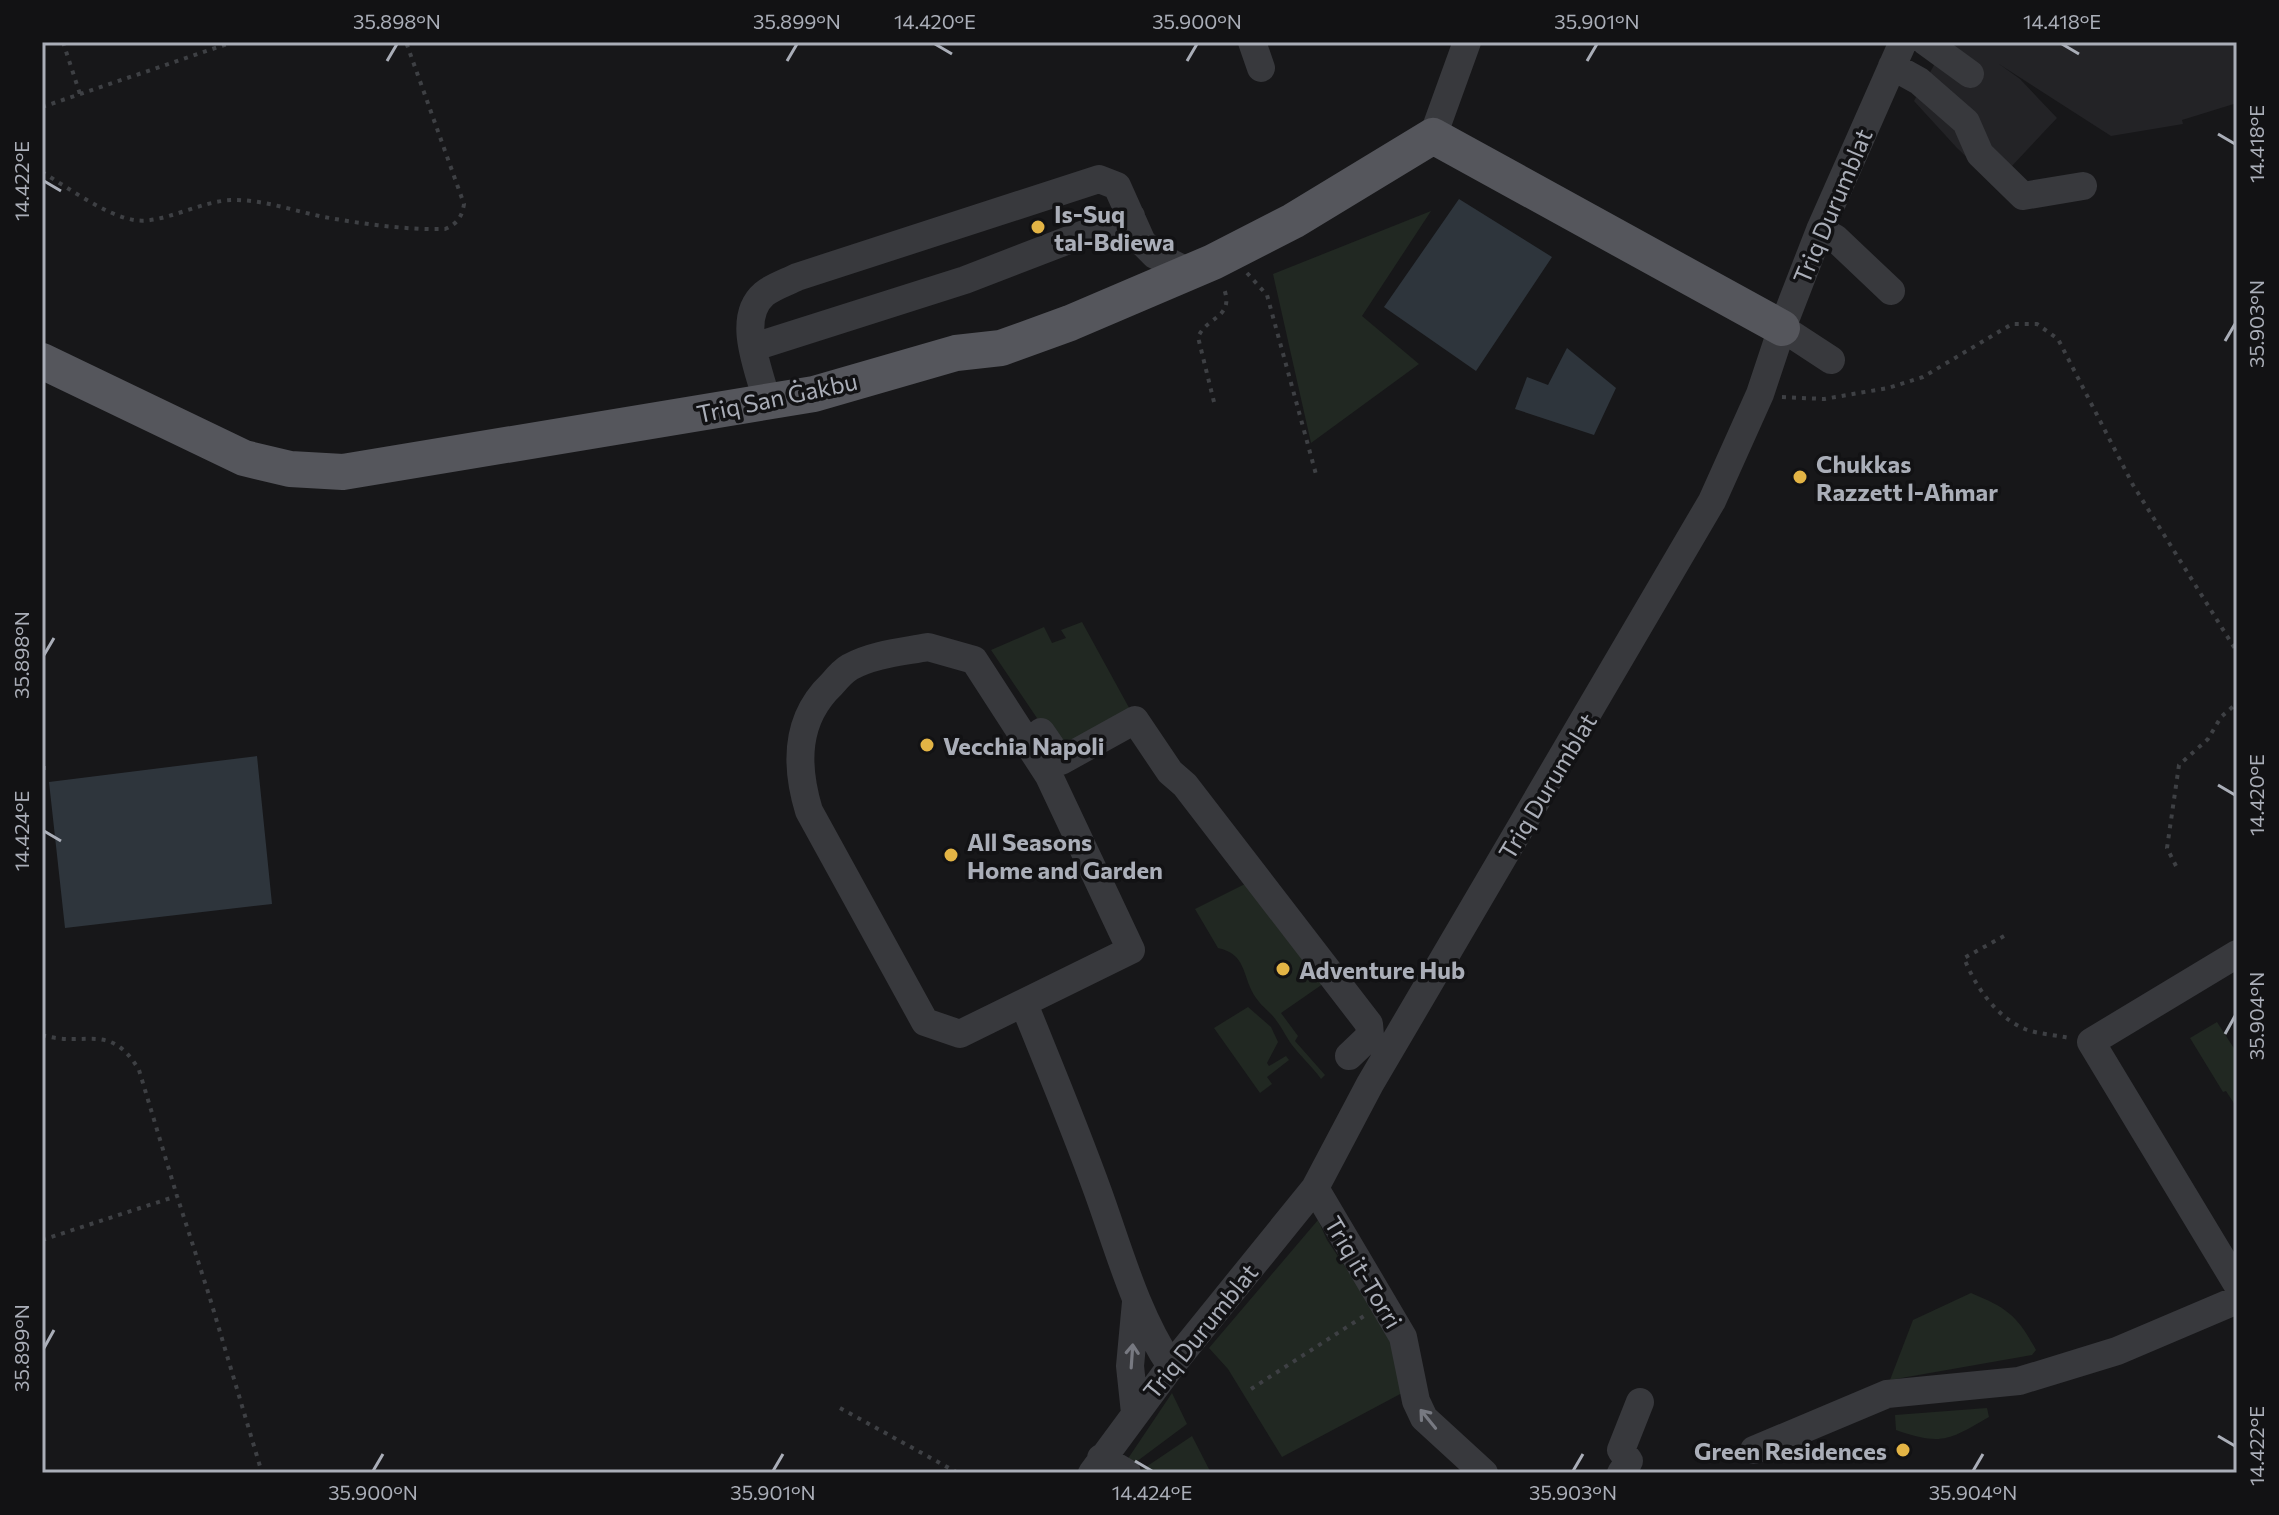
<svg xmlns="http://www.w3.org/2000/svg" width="2279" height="1515" viewBox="0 0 2279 1515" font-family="Commissioner,sans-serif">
  <rect width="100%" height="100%" fill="#171719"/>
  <!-- built -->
  <path fill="#232326" d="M1947 42H2237V103L2182 120 2183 124 2111 136 1999 64 2020 79 2057 118 1995 184 1957 148 1914 101Z"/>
  <!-- green -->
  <path fill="#212822" d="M1431 211 1362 316 1419 364 1311 443 1273 274Z
    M1082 622 1133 715 1062 755 991 650 1044 627 1052 643 1066 638 1061 630Z
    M1255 879 1330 979 1281 1013 1298 1036 1295 1041 1325 1075 1321 1079C1312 1066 1301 1057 1292 1045 1285 1035 1279 1022 1271 1014 1264 1007 1259 1003 1254 995 1242 974 1246 954 1218 948L1195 909Z
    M1248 1007 1271 1027 1278 1042 1267 1063 1269 1066 1286 1056 1289 1060 1267 1077 1272 1084 1260 1093 1214 1028Z
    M2217 1022 2237 1053V1108L2226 1091 2223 1092 2190 1038Z
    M1318 1220 1327 1240 1396 1342 1404 1392 1282 1457 1228 1369 1209 1348Z
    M1971 1293C2007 1308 2017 1315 2036 1350L2032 1355 1890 1380 1913 1320Z
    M1172 1393 1187 1424 1132 1465 1127 1460Z
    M1987 1408 1989 1417C1949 1440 1942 1446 1896 1430L1895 1415Z
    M1192 1436 1211 1473 1140 1471Z"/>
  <!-- water -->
  <path fill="#2e353c" d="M1459 199 1552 257 1476 371 1384 307Z
    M1567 348 1616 388 1594 435 1515 409 1527 377 1548 385Z
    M257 756 272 904 65 928 49 782Z"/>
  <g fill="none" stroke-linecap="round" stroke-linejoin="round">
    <!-- path -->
    <path stroke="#3e4044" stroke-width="4" stroke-dasharray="4 6" stroke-linecap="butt" d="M63 42 80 94
      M42 107 233 42
      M42 172C67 187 105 215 134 220 162 225 201 200 234 200 265 200 294 211 324 217 363 224 406 230 445 229 457 224 462 217 464 204L406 42
      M1247 273 1267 295 1317 478
      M1782 397 1824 399 1888 388 1923 377 2012 324H2037L2058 339 2133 485 2237 652
      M1214 402 1198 337C1208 315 1236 318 1223 286
      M42 768H51
      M2176 866 2167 848 2179 765 2208 739 2221 717 2237 703
      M2004 936 1964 958C1975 986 1996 1017 2025 1029 2038 1034 2055 1035 2069 1038
      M42 1035C86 1048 110 1021 139 1070L177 1196
      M42 1240 177 1196 209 1295 262 1473
      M1251 1389 1364 1316
      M840 1408 958 1473"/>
    <!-- minor -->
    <path stroke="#38393d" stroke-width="28" d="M1252 42 1261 68
      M1926 42 1970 74
      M1892 66 1919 81 1966 122 1980 154 2023 196 2083 186
      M1433 136 1467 42
      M1820 230 1835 238 1891 291
      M1782 328 1831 360
      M754 347 965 280 1131 216
      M767 402C760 371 735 319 764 294 772 287 787 282 797 277L1099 179 1117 186 1142 242 1155 255 1189 272
      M928 647 974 660 1049 776 1131 950 960 1034 925 1022 809 811C795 765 795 719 832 684 837 678 843 671 850 667 874 654 902 652 928 647Z
      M1041 732 1061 761 1135 720 1170 772 1185 785 1369 1024 1370 1036 1349 1056
      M2237 954 2091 1042 2237 1284
      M1024 1004C1049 1066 1075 1128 1098 1192 1119 1250 1136 1314 1171 1366
      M1315 1188 1403 1337 1416 1401 1424 1418 1484 1473
      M1135 1413 1130 1366 1136 1302
      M1754 1450 1887 1394 2019 1381 2117 1351 2237 1300
      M1101 1458 1127 1473
      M1092 1473 1171 1366 1315 1188 1370 1084 1712 501 1760 394 1782 328 1820 230 1903 42
      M1621 1473 1629 1461 1621 1450 1640 1402"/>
    <!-- major -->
    <path stroke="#55565c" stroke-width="36" d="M42 361 244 458 290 469 343 472 814 394 956 353 1001 348 1070 323 1213 262 1293 221 1433 136 1782 328"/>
  </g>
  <!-- one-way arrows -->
  <defs><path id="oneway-shaft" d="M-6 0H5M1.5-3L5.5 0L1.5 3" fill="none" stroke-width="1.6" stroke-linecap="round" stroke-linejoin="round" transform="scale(2)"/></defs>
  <g stroke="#777981">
    <use href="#oneway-shaft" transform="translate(1132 1356) rotate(-86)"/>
    <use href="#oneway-shaft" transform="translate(1428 1419) rotate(-129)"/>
  </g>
  <!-- ticks -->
  <path fill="none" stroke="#aaaeb8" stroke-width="3" d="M935 44 952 54M2062 44 2079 54M387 61 397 44M787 61 797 44M1187 61 1197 44M1587 61 1597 44M2218 134 2235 144M44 181 61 191M2225 341 2235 324M44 655 54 638M2218 785 2235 795M44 831 61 841M2225 1034 2235 1016M44 1348 54 1330M2218 1436 2235 1446M1135 1461 1152 1471M373 1471 383 1454M773 1471 783 1454M1573 1471 1583 1454M1973 1471 1983 1454"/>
  <!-- markers -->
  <g fill="#e3b445" stroke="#121214" stroke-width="3">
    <circle cx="1038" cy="227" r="8"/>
    <circle cx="1800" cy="477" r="8"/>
    <circle cx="927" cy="745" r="8"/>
    <circle cx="951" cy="855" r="8"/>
    <circle cx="1283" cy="969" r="8"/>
    <circle cx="1903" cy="1450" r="8"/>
  </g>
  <g text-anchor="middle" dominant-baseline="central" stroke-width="7" stroke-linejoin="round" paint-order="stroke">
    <!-- street labels -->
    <g font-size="24" fill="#aaaeb8" stroke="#121214">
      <text transform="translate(1832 206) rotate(-67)">Triq Durumblat</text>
      <text transform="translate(777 397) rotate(-12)">Triq San Ġakbu</text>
      <text transform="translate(1547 786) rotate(-59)">Triq Durumblat</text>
      <text transform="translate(1364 1272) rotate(59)">Triq it-Torri</text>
      <text transform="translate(1200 1331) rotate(-51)">Triq Durumblat</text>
    </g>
    <!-- poi labels -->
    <g font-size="24" font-weight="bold" fill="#aaaeb8" stroke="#121214" text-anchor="start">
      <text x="1054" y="213">Is-Suq<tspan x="1054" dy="28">tal-Bdiewa</tspan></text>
      <text x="1816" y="463">Chukkas<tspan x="1816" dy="28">Razzett l-Aħmar</tspan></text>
      <text x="943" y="745">Vecchia Napoli</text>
      <text x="967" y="841">All Seasons<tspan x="967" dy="28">Home and Garden</tspan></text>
      <text x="1299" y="969">Adventure Hub</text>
      <text x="1887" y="1450" text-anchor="end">Green Residences</text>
    </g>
  </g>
  <!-- border -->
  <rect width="2279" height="1515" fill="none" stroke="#121214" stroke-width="88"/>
  <rect x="44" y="44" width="2191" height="1427" fill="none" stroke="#aaaeb8" stroke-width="3"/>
  <g font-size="20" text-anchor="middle" fill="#aaaeb8">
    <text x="397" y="29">35.898°N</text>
    <text x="797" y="29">35.899°N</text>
    <text x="935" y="29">14.420°E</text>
    <text x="1197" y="29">35.900°N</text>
    <text x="1597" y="29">35.901°N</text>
    <text x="2062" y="29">14.418°E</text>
    <text transform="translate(2257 144) rotate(-90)" y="7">14.418°E</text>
    <text transform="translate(22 181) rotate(-90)" y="7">14.422°E</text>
    <text transform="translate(2257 324) rotate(-90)" y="7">35.903°N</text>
    <text transform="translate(22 655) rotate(-90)" y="7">35.898°N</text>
    <text transform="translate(2257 795) rotate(-90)" y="7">14.420°E</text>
    <text transform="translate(22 831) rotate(-90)" y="7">14.424°E</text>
    <text transform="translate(2257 1016) rotate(-90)" y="7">35.904°N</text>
    <text transform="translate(22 1348) rotate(-90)" y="7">35.899°N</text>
    <text transform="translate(2257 1446) rotate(-90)" y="7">14.422°E</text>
    <text x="373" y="1500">35.900°N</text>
    <text x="773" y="1500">35.901°N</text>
    <text x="1152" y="1500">14.424°E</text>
    <text x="1573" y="1500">35.903°N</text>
    <text x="1973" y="1500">35.904°N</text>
  </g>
</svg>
